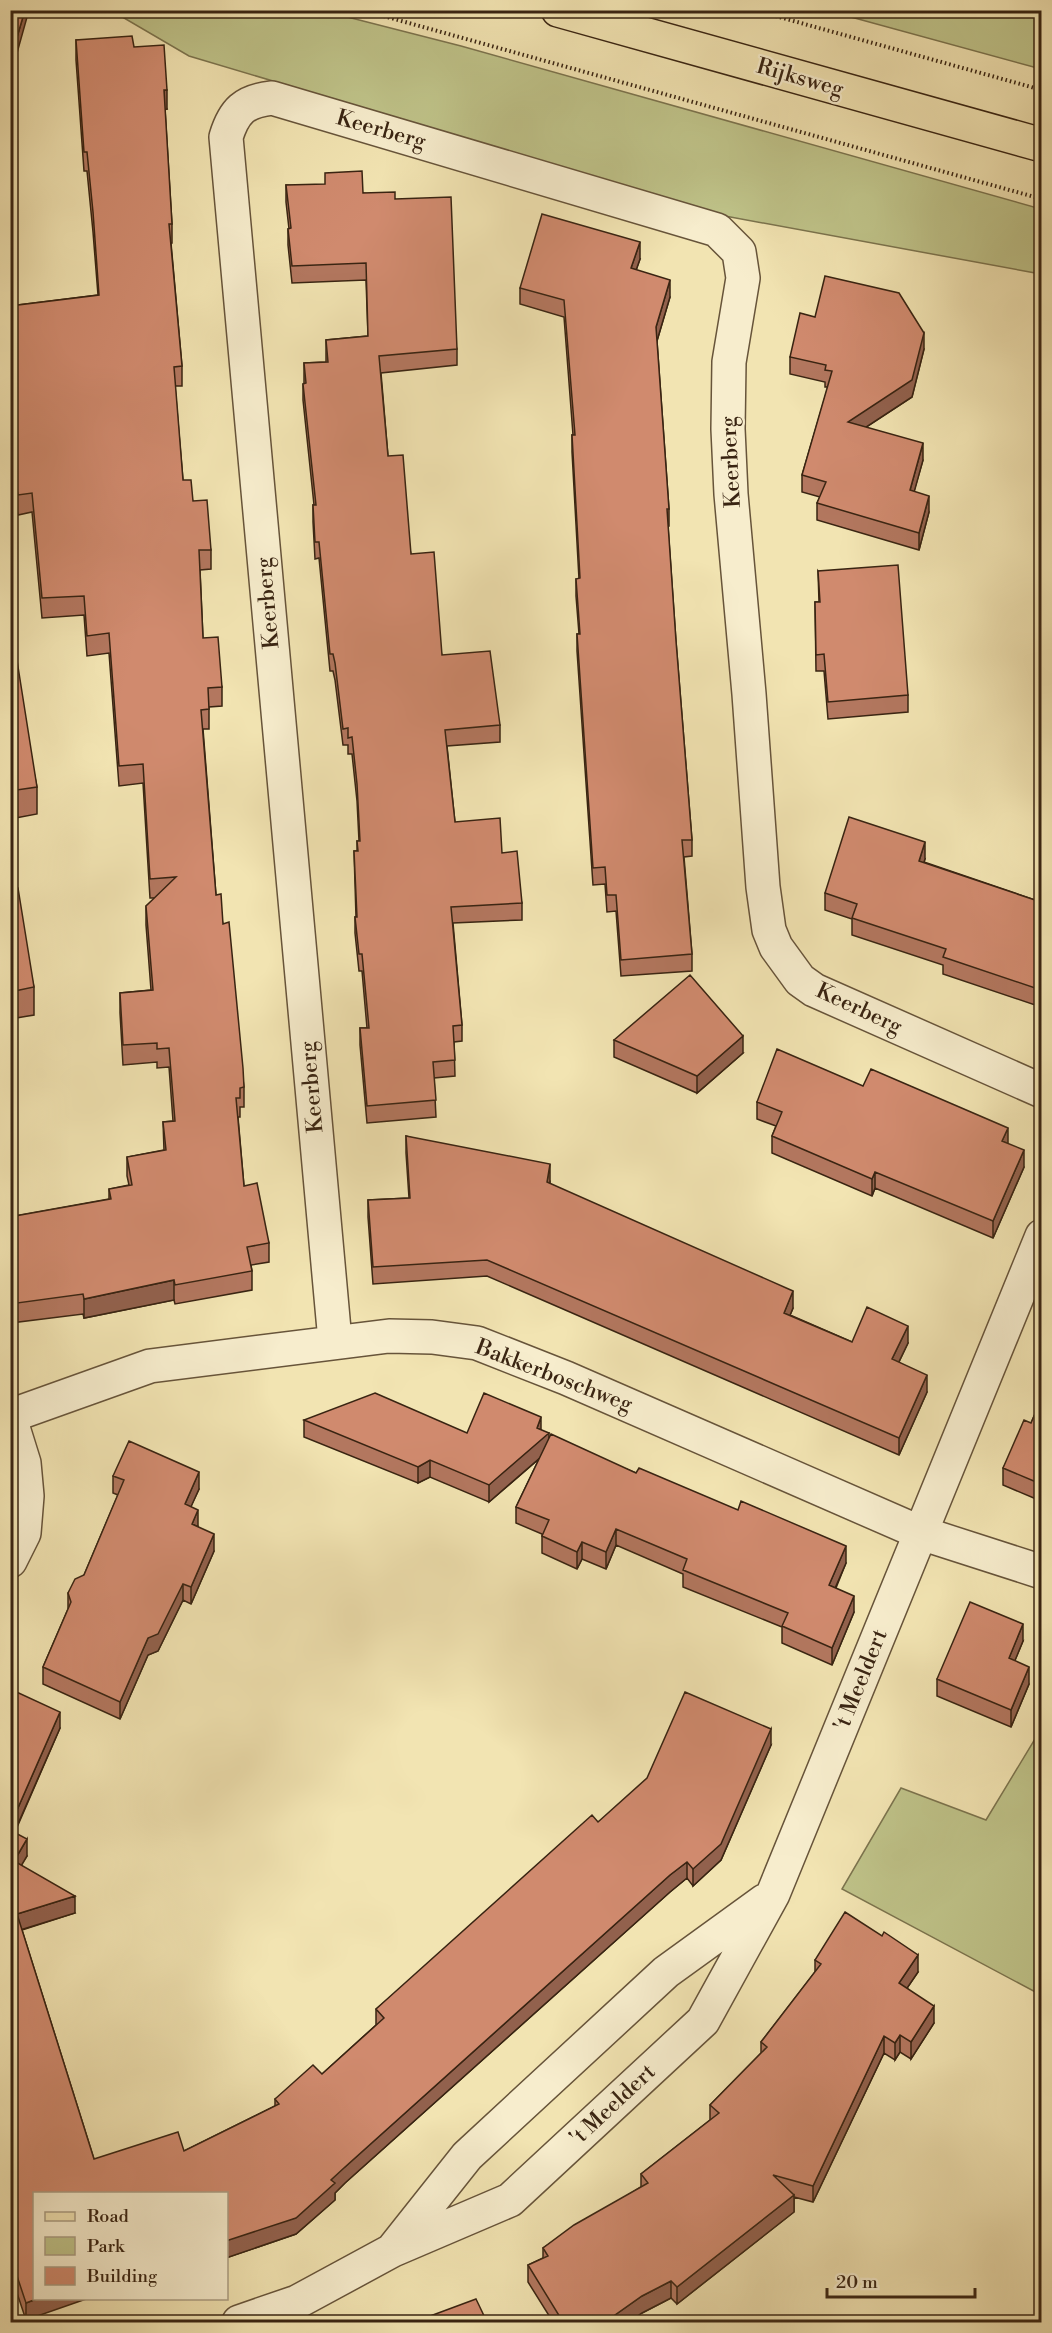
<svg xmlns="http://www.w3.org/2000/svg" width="1052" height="2333" viewBox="0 0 1052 2333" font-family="'Libre Bodoni',serif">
  <rect width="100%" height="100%" fill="#f2e4b2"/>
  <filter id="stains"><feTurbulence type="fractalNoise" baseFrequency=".00333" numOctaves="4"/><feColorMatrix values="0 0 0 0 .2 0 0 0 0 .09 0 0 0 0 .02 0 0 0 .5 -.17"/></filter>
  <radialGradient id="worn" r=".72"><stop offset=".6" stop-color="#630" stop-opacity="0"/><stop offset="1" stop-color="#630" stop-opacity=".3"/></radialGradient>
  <!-- green -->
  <path fill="#bfc389" stroke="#7c744e" stroke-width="1.5" d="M112 11H324L461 46 1041 209V274L725 216 189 56Z
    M829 11H1041V69Z
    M1041 1729V1995L842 1889 901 1788 986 1820Z"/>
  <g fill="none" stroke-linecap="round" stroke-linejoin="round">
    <defs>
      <path id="minor" d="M335 1341 226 137C234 111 244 101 272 98L717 230 739 252 743 278 729 362 728 429 731 494 749 694 763 887 769 930 776 947 800 980 814 990 1042 1091
        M10 1416 150 1366 389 1336 432 1337 477 1343 566 1378 921 1533 1042 1572
        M10 1418 24 1463 27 1496 24 1533 10 1561
        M394 2248 467 2156 666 1972 764 1901
        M239 2322 297 2302 393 2250 510 2200 703 2021 773 1894 1042 1236"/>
      <path id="major" d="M558 10 1042 145"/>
    </defs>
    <!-- minor casing -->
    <use href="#minor" stroke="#67543a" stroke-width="36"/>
    <!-- major casing -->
    <use href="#major" stroke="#392412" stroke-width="36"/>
    <!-- path -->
    <path stroke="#392412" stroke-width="4" stroke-dasharray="1.5 3" stroke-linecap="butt" d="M362 10 1042 199
      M754 10 1042 90"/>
    <!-- minor -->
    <use href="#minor" stroke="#f7edcd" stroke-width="33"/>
    <!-- major -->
    <use href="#major" stroke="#f2e4b2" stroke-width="33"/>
  </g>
  <!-- wall -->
  <path fill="#b3775f" stroke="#392412" stroke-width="1.5" d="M76 40 134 47 167 109H165L172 224V243H171L182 366V386H175L183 480 193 501 211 550V569L200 570 203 638 222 687V706L209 707V729H203L216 895 223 924 244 1087V1107H240V1117H238L244 1186 269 1243V1262L251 1265 252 1271V1290L175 1304 174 1300 84 1318 83 1314 11 1323V1334L10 1335V1229L15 1228V1216L109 1199V1189L129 1185 127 1176V1157L164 1150 163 1122 173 1121 169 1067 157 1068V1062L123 1065 120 1013V993L151 990 146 925V906L155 898H150L143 783 119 786 109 653 87 656 84 615 42 618 32 512 18 515 10 477V306L98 295 93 232 87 171H84L76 60Z
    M286 185 363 193 395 199 457 349V365L381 373 388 456 411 554 442 655 500 725V742L447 746 455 822 502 853 522 903V920L453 923 462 1025V1041L454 1042 455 1076 434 1078 436 1117 367 1123 360 1045V1028H367L362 971H359L355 933V917H356L354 851H357V841H359L357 801 352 754H348V745H343L335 680 333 671H330L319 558 315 559 313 522V505H314L303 400V384L304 383V363L326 362V340L368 336 366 280 292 283 288 245V229H289L286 202Z
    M640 259 636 270 670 297 657 341 669 509V526H668L676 641 692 840V856L684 857 692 954V971L621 976 616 911 607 912 605 884 593 885 577 651V634H579L576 596V579H579L572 452V435H573L564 317 520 304V288Z
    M924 349 912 397 866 427 923 460 914 491 929 512 919 550 817 520V503L820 497 802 492V475L828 387H825V382L790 374V357Z
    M818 571 908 695V712L828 719 824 671H816L815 602H819Z
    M10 655 37 787V814L10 819Z
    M925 859 924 862 1041 902V1007L943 974V965L852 935V919L825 910V893Z
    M10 889 34 987V1015L10 1019Z
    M614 1040 743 1053 697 1093 614 1057Z
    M863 1086 1008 1144 1024 1167 993 1238 875 1188 872 1196 772 1153V1136L776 1126 757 1119V1102Z
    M406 1136 550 1181V1184L793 1308 790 1315 852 1342 908 1343 899 1362 927 1392 899 1455 487 1276 373 1284 368 1217V1200L409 1198 406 1153Z
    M1041 1400V1501L1003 1485V1468L1031 1423Z
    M304 1420 467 1433 541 1430 549 1438 636 1473 846 1563 836 1588 854 1612 832 1665 782 1643V1627L683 1587V1574L616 1545 606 1569 582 1559 577 1569 542 1553V1534L516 1523V1507L539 1459 489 1502 430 1477 418 1483 304 1437Z
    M113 1476 199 1489 191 1506 198 1527 214 1551 191 1604 183 1600 158 1651 148 1655 120 1719 43 1684V1667L68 1609V1593L84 1575 118 1495 113 1493Z
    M1023 1641 1015 1660 1029 1684 1011 1727 937 1696V1679Z
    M10 1689 60 1728 15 1832 27 1856 21 1865 75 1913 22 1930 94 2159 184 2151 275 2106V2099L322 2074 376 2025V2009L598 1822 771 1745 721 1860 693 1886 687 1878 670 1892 345 2183 335 2193V2200L296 2234 226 2258V2193H34L26 2320 10 2272Z
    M815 1960 918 1972 907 1988 934 2023 911 2059 900 2052 895 2060 884 2053 813 2202 794 2197V2212L677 2304 671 2298 642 2313 629 2322H553L528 2282V2265L543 2258V2248L641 2187V2174L710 2120V2105L761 2053V2042L815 1972Z"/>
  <!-- shaded-wall -->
  <path fill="#92614d" stroke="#392412" stroke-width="1.5" d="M25 10H29L10 78V61Z
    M164 90H167V109L164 110Z
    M640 242V259L631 285V268Z
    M670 280V297L656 344V327Z
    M924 333V349L912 397 848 439V422Z
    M923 443V460L910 507V490Z
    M929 496V512L919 550V533Z
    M925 842V859L919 877V861Z
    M743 1036V1053L697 1093V1076Z
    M1008 1128V1145L1002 1141Z
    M1024 1150V1167L993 1238V1221Z
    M550 1164V1181L547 1199V1182Z
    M875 1172V1188L872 1196V1179Z
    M174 1280V1300L84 1318V1299Z
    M793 1291V1308L784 1330V1313Z
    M908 1326V1343L892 1376V1359Z
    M927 1375V1392L899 1455V1438Z
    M541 1417V1433H549V1450L489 1502V1485L537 1428Z
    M430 1460V1477L418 1483V1467Z
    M199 1472V1489L185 1520V1504Z
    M198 1510V1527L192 1524Z
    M616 1529V1545L606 1569V1552Z
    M214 1534V1551L191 1604V1587Z
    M582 1542V1559L577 1569V1552Z
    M846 1546V1563L829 1602V1585Z
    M183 1584V1600L158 1651 148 1655 120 1719V1702L148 1638Z
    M854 1596V1612L832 1665V1648Z
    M1023 1624V1641L1009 1675V1658Z
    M1029 1667V1684L1011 1727V1710Z
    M60 1712V1728L10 1842V1826Z
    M771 1729V1745L721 1860 693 1886V1869Z
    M27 1839V1856L14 1878V1861Z
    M687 1862V1878L670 1892 345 2183 335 2193V2200L296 2234 226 2258V2241L345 2167 670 1875Z
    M75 1896V1913L17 1931V1914Z
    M918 1955V1972L899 2000V1983Z
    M934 2006V2023L911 2059V2042Z
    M900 2035V2052L895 2060V2043Z
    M884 2036V2053L813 2202V2186Z
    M794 2195V2212L677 2304V2287Z
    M671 2281V2298L642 2313 629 2322H605L642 2296Z
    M39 2298H89L26 2320V2303Z"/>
  <!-- building -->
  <path fill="#d08a6e" stroke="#392412" stroke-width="1.5" d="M10 10H25L10 61Z
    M132 36 134 47 164 45 167 90H164L172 224H169L182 366 174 367 183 480H191L193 501 207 500 211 550H199L203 638 218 637 222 687 208 688 209 709 201 710 216 895 221 894 223 924 229 922 243 1068 244 1087 240 1088V1098H236L244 1186 257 1183 269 1243 247 1247 252 1271 175 1285 174 1280 84 1299 83 1294 10 1304V1229L17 1228 15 1216 111 1199 109 1189 132 1185 127 1157 166 1150 163 1122 175 1121 169 1048 157 1049V1043L123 1045 120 993 153 990 146 906 176 877 150 879 143 764 119 766 109 633 87 636 84 596 42 598 32 493 18 495 10 458V306L99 295 93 212 87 152H84L76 40Z
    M362 171 363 193 395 192V199L451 197 457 349 379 356 388 456 403 455 411 554 434 552 442 655 490 651 500 725 445 730 455 822 500 818 502 853 517 851 522 903 451 907 462 1025 453 1026 455 1060 433 1062 436 1100 367 1106 360 1028H369L362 954H359L355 917H357L354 851H358L357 841H360L357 784 352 737 348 738V728L343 729 335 663 333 654H330L319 542H315L313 505H316L303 384 306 383 304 363 328 362 326 340 368 336 366 263 292 266 288 229 291 228 286 185 325 184V173Z
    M542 214 640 242 631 268 670 280 656 327 669 509H667L676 641 692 840H682L692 954 621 960 616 895H607L605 867 593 868 577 634H580L576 579 580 578 572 435H575L564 300 520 288Z
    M825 276 899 293 924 333 912 380 848 422 923 443 910 490 929 496 919 533 817 503 826 482 802 475 832 371 825 370 826 365 790 357 800 313 815 317Z
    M898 565 908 695 828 702 824 654 816 655 815 602H820L818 571Z
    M16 654 37 787 10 791V655Z
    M849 817 925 842 919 861 1041 902V990L943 957 946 949 852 918 857 904 825 893Z
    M18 888 34 987 10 992V889Z
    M690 975 743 1036 697 1076 614 1040Z
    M777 1049 863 1086 871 1069 1008 1128 1002 1141 1024 1150 993 1221 875 1172 872 1179 772 1136 782 1112 757 1102Z
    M406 1136 550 1164 547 1182 793 1291 784 1313 852 1342 867 1307 908 1326 892 1359 927 1375 899 1438 487 1260 373 1267 368 1200 410 1198Z
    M375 1393 467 1433 484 1393 541 1417 537 1428 549 1433 489 1485 430 1460 418 1467 304 1420Z
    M1041 1400V1484L1003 1468 1024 1420 1031 1423Z
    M551 1434 636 1473 639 1468 738 1510 741 1501 846 1546 829 1585 854 1596 832 1648 782 1626 788 1613 683 1570 687 1559 616 1529 606 1552 582 1542 577 1552 542 1536 549 1520 516 1507Z
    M129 1441 199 1472 185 1504 198 1510 192 1524 214 1534 191 1587 183 1584 158 1634 148 1638 120 1702 43 1667 71 1602 68 1593 75 1579 84 1575 124 1480 113 1476Z
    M970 1602 1023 1624 1009 1658 1029 1667 1011 1710 937 1679Z
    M10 1689 60 1712 10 1826Z
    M685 1692 771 1729 721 1844 693 1869 687 1862 670 1875 345 2167 331 2180 335 2183 296 2218 226 2241V2193H34V2298H39L26 2303 10 2255V1830L27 1839 14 1861 75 1896 17 1914 94 2159 178 2132 184 2151 279 2104 275 2099 313 2065 322 2074 384 2018 376 2009 592 1815 598 1822 647 1778Z
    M845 1912 882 1936 884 1932 918 1955 899 1983 934 2006 911 2042 900 2035 895 2043 884 2036 813 2186 773 2175 794 2195 677 2287 671 2281 642 2296 605 2322H563L528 2265 548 2256 543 2248 574 2225 648 2183 641 2174 719 2113 710 2105 767 2047 761 2042 821 1964 815 1960Z
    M476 2299 487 2322H414Z"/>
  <g text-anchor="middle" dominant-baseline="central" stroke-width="4.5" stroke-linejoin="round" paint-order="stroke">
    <!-- street labels -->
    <g font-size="22" fill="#392412" stroke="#f7edcd">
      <text transform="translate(800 78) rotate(16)">Rijksweg</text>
      <text transform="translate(381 130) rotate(16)">Keerberg</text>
      <text transform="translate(731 462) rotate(-93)">Keerberg</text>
      <text transform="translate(268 603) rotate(-95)">Keerberg</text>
      <text transform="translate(859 1009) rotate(25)">Keerberg</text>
      <text transform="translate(312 1087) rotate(-95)">Keerberg</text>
      <text transform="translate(554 1376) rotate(21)">Bakkerboschweg</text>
      <text transform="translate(861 1680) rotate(-68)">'t Meeldert</text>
      <text transform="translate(613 2105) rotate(-43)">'t Meeldert</text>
    </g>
  </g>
  <!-- margin -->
  <rect width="1052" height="2333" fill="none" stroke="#f2e4b2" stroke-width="36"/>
  <rect x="12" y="12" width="1028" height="2309" fill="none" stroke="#392412" stroke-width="3"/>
  <rect x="18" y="18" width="1016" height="2297" fill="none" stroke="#392412" stroke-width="1.5"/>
  <!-- legend -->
  <rect x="33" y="2192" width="195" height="108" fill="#f7edcd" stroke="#ab9d82" stroke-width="1.5"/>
  <rect x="45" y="2212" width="30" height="9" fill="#f2e4b2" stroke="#ab9d82" stroke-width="1.5"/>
  <text x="87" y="2222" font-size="18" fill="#392412">Road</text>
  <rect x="45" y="2237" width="30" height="18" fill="#bfc389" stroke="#ab9d82" stroke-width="1.5"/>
  <text x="87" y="2252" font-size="18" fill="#392412">Park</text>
  <rect x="45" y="2267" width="30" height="18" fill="#d08a6e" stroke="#ab9d82" stroke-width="1.5"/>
  <text x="87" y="2282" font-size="18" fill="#392412">Building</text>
  <!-- scale -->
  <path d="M827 2288v9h148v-9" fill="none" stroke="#392412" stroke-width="3"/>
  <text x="836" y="2288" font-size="18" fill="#392412" stroke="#f7edcd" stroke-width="4.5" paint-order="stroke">20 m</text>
  <rect width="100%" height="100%" filter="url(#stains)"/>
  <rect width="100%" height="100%" fill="url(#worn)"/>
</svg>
